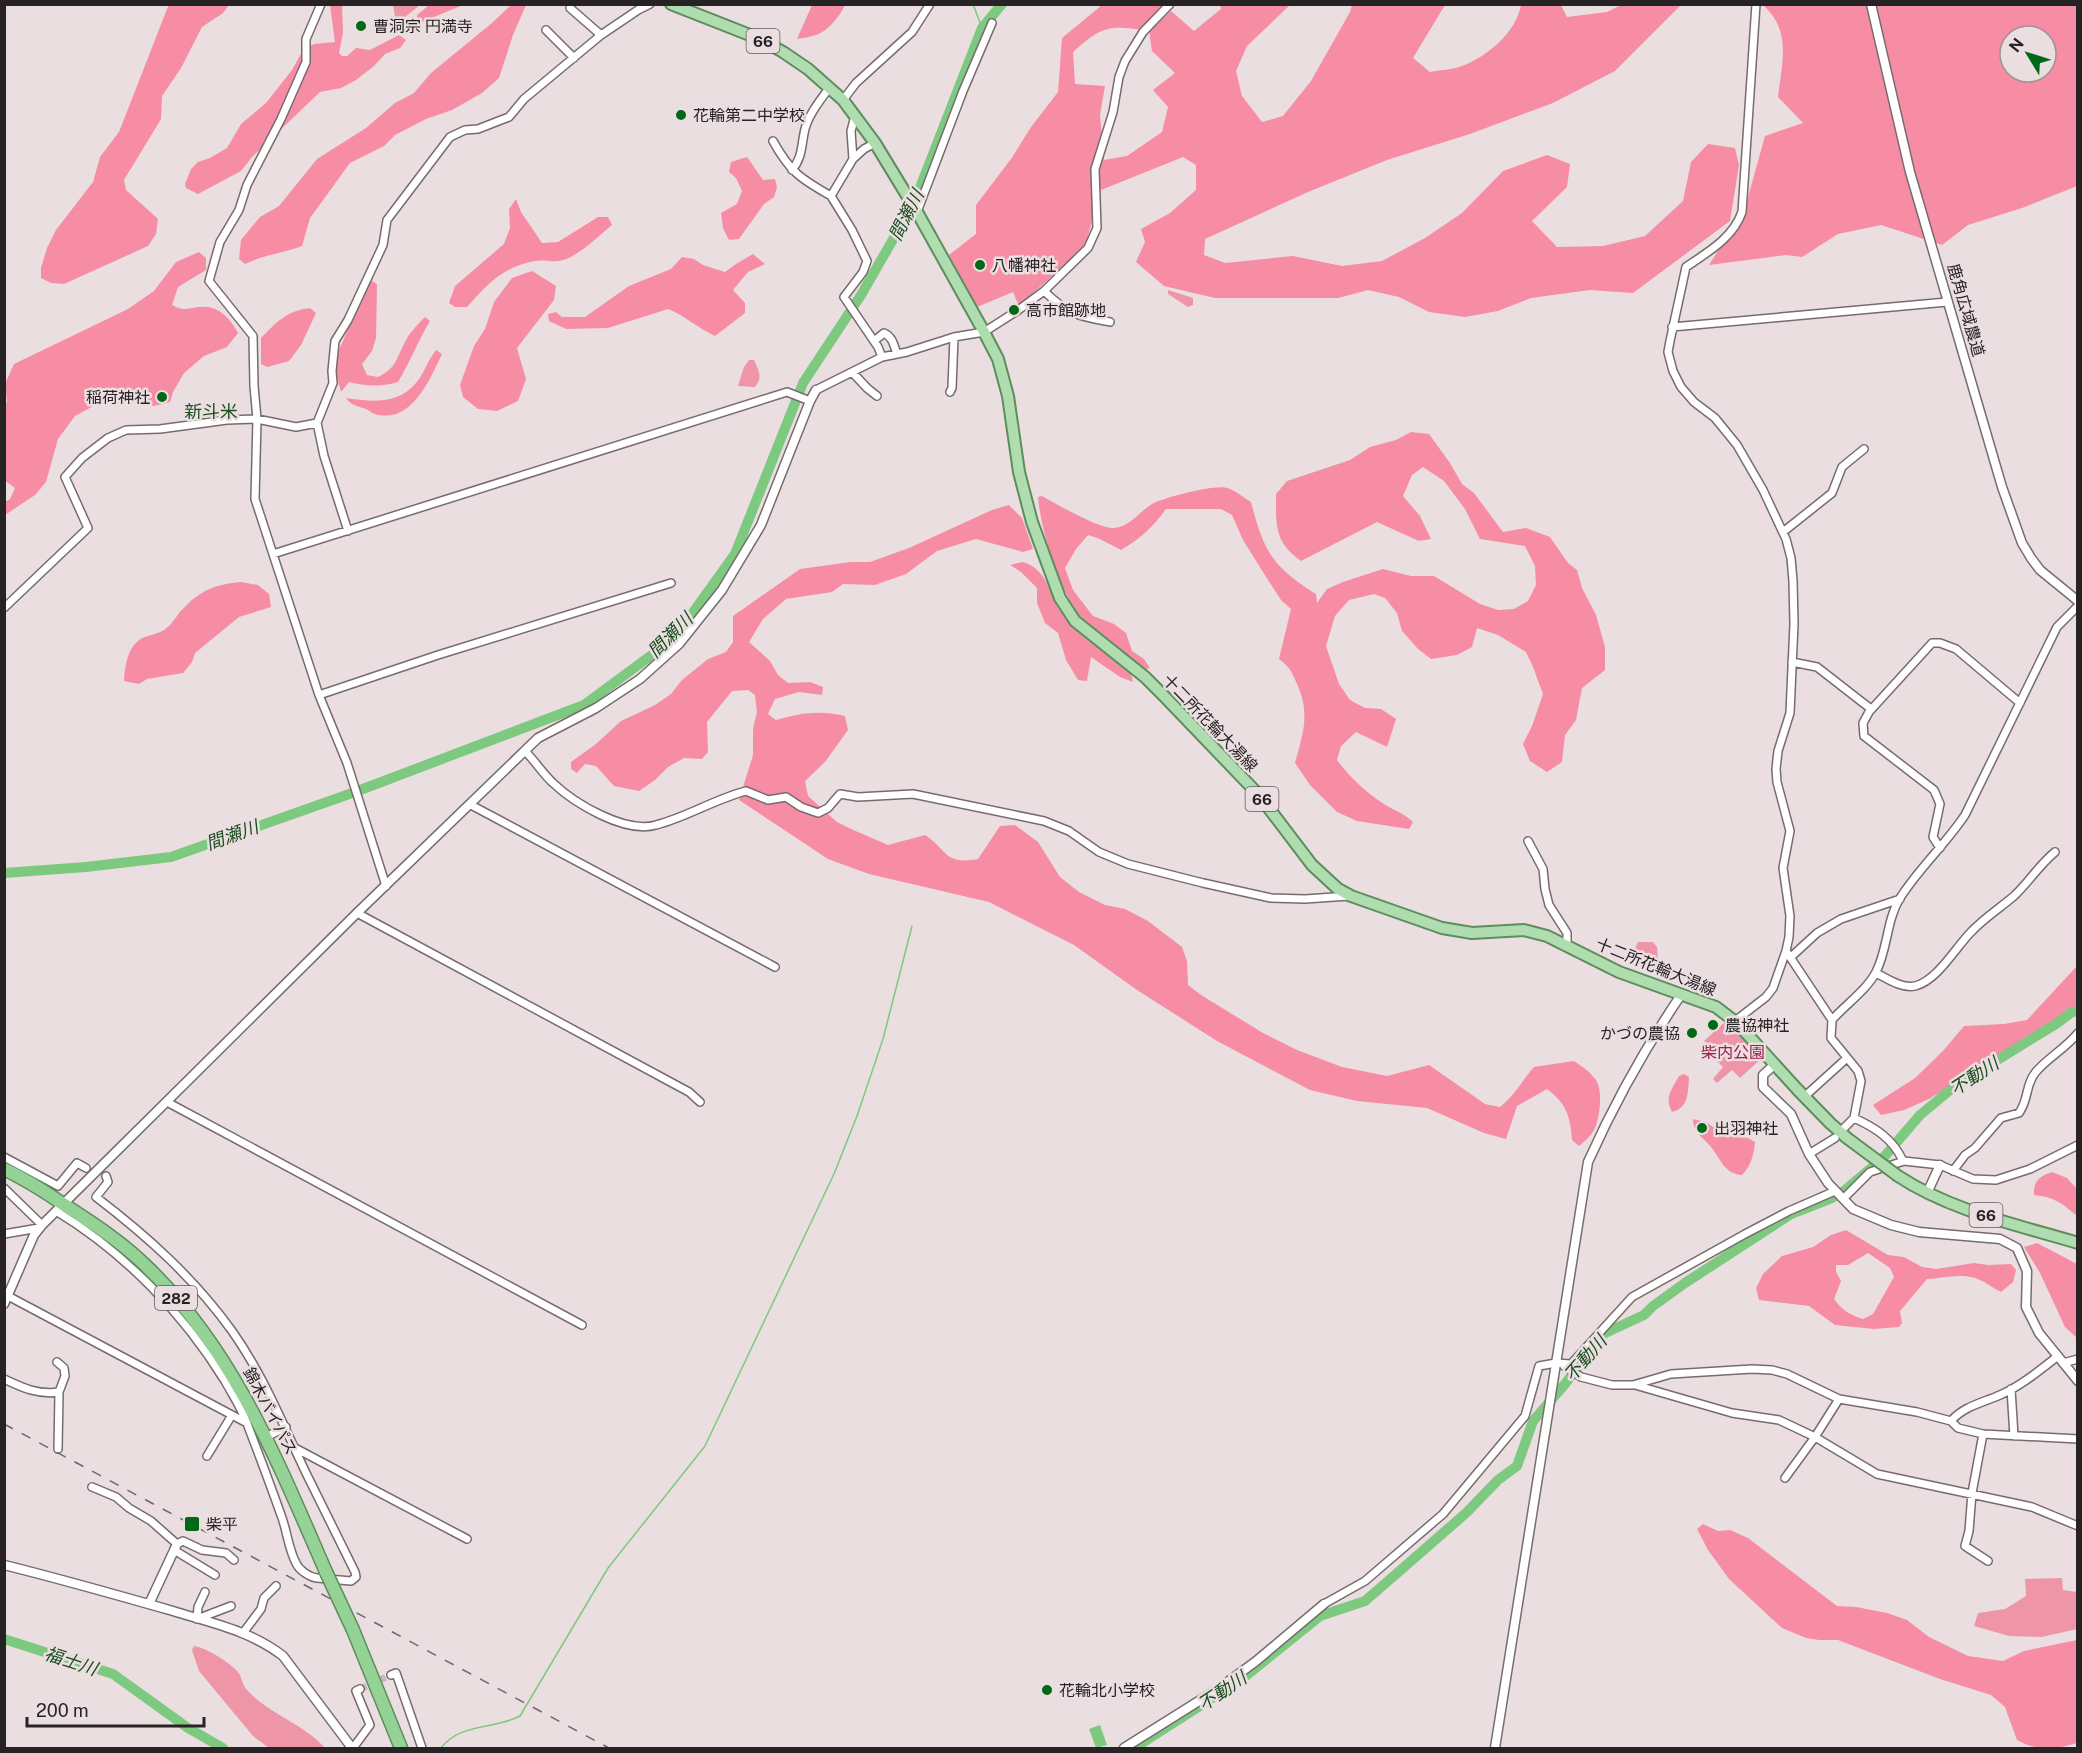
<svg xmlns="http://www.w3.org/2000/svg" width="2082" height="1753" viewBox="0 0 2082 1753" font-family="'Public Sans','Noto Sans JP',sans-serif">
  <rect width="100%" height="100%" fill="#ebdee0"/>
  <!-- green -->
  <path fill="#ee95a8" d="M393 5V4L420 5 400 21 395 17Z
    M1168 290 1193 298V305L1188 307 1168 294Z
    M749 360H754C759 371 763 377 755 387L738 386 744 367Z
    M1638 942H1653L1657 947 1658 960 1653 965 1642 964 1636 968 1631 963V958Z
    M1726 1021 1743 1036 1762 1058 1740 1078 1732 1070 1717 1083 1713 1079 1723 1067 1711 1055 1715 1051 1704 1041Z
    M2062 1578 2063 1590 2077 1592V1629L2042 1637 2009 1636 1974 1626 1978 1613 2005 1609 2026 1596 2025 1579Z
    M194 1646C207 1648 229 1662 238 1672 242 1677 242 1684 246 1689 268 1714 303 1723 325 1748H269L253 1736 199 1671 192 1650Z"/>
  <!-- forest -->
  <path fill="#f68da5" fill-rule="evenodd" d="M169 4 229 5 223 13 202 27 181 68 162 96 161 119 124 180 126 190 158 219 156 234 148 246 64 284 51 283 41 278V268L47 248 56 230 93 182 100 157 119 132Z
    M330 5H342L343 33 339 53 342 56H347L356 48 370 50 399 35 406 40 400 48 385 54 374 66 356 80 341 88 320 92 252 157 241 171 198 194 186 188 185 184 191 169 198 162 210 158 227 148 241 124 266 103 292 70 303 50 314 44 335 42Z
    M429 5V4L463 5 422 22 417 18V15Z
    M511 5H526L513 35 499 78 482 93 452 110 426 119 395 135 384 146 350 163 310 218 302 246C284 253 263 255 245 264L239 259 241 240 260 217 279 206 317 159 366 128 395 103 414 93 431 73 492 23Z
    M812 5H845C840 16 828 31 816 35 810 37 803 38 797 39Z
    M1102 5H1165L1142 30C1106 24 1099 29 1073 52L1075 84 1105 86 1100 115 1104 160 1127 156 1162 132 1168 107 1153 90 1175 73 1152 51 1149 31 1171 11 1194 31 1221 9 1220 5H1290L1247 46 1236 71 1242 96 1262 122 1283 116 1311 81 1350 12 1352 5H1445L1413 58 1430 72C1440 70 1450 70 1459 67 1486 58 1516 33 1521 5H1561L1567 17 1607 12 1621 5H1681L1615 71 1553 103 1470 134 1387 160 1308 192 1205 239 1204 255 1225 263 1293 256 1342 266 1382 261 1425 238 1462 213 1503 171 1547 155 1570 164 1567 187 1532 221 1557 247 1603 246 1645 236 1683 201 1691 162 1708 144 1735 148 1739 165 1730 221 1633 293 1590 290 1531 298 1498 311 1465 317 1429 312 1399 297 1368 290 1338 298H1215L1164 286 1136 262 1145 242 1141 229 1170 213 1196 190V165L1183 157 1101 190 1085 246 1019 306 1013 292 977 307 949 255 976 234V205L1011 159 1031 127 1058 92 1062 38Z
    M1763 5H2077V186L2022 208 1968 225 1942 245 1881 225 1838 234 1802 257 1786 255 1709 265 1745 208 1765 136 1803 123 1778 97C1782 62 1792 31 1763 5ZM2010 36H2046V72H2010Z
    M747 157 763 180 775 179 777 187 774 197 764 204 739 239 729 240 723 228 721 213 737 204 742 191 736 178 729 172 731 162Z
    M516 199 521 212 542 243 558 242 598 217H608L612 225C601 234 577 257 563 260 555 263 544 259 535 261 503 267 488 283 467 307H455L449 303 455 286 504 244 510 228 509 209Z
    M199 252 206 258V270L178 287 172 305C185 312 187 308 200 307 218 305 230 318 238 333L227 347 204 356 184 373 173 392 170 402 154 406 127 401 97 404 75 416 58 439 46 482 35 495 5 515V502L10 499 15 488 4 480V406L7 402 5 384 14 364 128 309 154 291 176 262Z
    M753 254 765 264 748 272 733 290 745 303V313L715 336C698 328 685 316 668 309L608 328 566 329 549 321 548 314 556 312 562 317H585L629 286 671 269 682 257 694 259 703 265 725 272 736 264Z
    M532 271 556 286 554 300 517 348 526 379 518 401 497 411 478 409 463 397 460 385 474 346 485 329 494 302 512 278Z
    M372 281 377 284 376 338 372 351 362 364 367 375 378 377C397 367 395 361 404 344 409 333 417 325 425 317L430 321C418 341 410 362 398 382 383 387 364 386 349 382L341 392 336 374 338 352 369 283Z
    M310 308 316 313 301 345 289 361 267 367 261 364V338C277 322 286 311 310 308Z
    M436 350 442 354C430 379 413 421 379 415 374 415 370 411 366 409 358 406 352 406 346 398 373 402 401 405 419 379 425 370 429 359 436 350Z
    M1411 432 1429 434 1450 463 1462 484 1474 493 1503 532 1526 528 1550 537 1568 563 1577 570 1582 588 1596 615 1605 647V670L1582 688 1576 720 1565 735 1562 762 1547 772 1530 761 1523 744 1532 726 1543 694 1533 667 1526 652 1498 635 1477 628 1472 647 1457 655 1431 659 1418 649 1402 631 1397 613 1385 598 1374 594 1349 600 1335 616 1326 646 1339 684 1350 700 1365 708 1381 709 1396 719 1387 747 1356 732 1341 746 1337 760C1350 778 1370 796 1389 807 1398 812 1406 815 1413 822L1409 829 1357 821 1337 812 1310 785 1295 763C1303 734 1310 715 1298 686 1292 673 1291 668 1279 659L1291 609 1281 600 1263 572 1243 540 1232 515 1221 509H1166C1153 527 1140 539 1121 550L1100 539 1088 535 1076 549 1065 568 1073 590 1093 616 1114 624 1126 633 1132 651 1144 659 1150 668 1143 670C1125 655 1105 642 1088 626 1062 600 1041 533 1038 497L1042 496C1056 504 1098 528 1113 528 1129 528 1140 511 1152 504 1162 498 1216 484 1227 488 1235 490 1244 498 1251 502 1264 552 1272 566 1316 594L1317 603 1327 589 1343 582 1383 569 1411 576H1434L1480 604 1498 610 1514 609 1528 601 1536 585 1535 566 1525 546 1480 539 1465 509 1444 481 1423 467 1412 475 1403 496 1420 516 1431 539 1419 541 1377 522 1301 561C1274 542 1276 525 1276 494L1287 481 1350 460 1370 447 1396 440Z
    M1009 505 1022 518 1033 549 1023 552 976 539 937 551 906 574 875 585 843 584 832 592 786 599 763 619 749 642 770 661 778 675 788 683 810 682 823 687 822 695 799 692 775 699 768 714 776 720C801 713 819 710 845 716L848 730 825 762 805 781 808 796 837 822 851 829 888 845 925 835C949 851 944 865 978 859L1000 826 1015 825 1038 842 1060 877 1079 892 1105 905 1125 909 1148 921 1182 947 1187 961 1188 985 1201 995 1263 1033 1297 1050 1342 1067 1387 1076 1429 1065 1485 1104 1500 1107C1516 1094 1521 1082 1534 1067L1574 1061C1583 1067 1590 1072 1596 1080 1603 1091 1600 1116 1595 1128 1592 1135 1585 1141 1579 1146L1572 1140C1570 1116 1567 1104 1547 1089L1517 1106 1506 1139 1484 1133 1427 1108 1357 1101 1310 1090 1217 1041 1137 990 1074 945 989 902 869 874 828 859 739 800 753 755V729L757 712 755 695 748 690 732 691 707 722 708 752 702 759 684 758 668 767 655 780 639 791 614 786 596 766 585 764 577 773 571 769V762L596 744 621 721 655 705 671 694 682 680 708 659 726 652 733 642V616L800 569 851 562H870L909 548 992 510Z
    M1022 562C1047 568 1049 593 1061 612 1072 630 1112 655 1130 669L1133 682 1120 677 1091 657 1087 681 1078 680 1066 660 1058 633 1045 623 1037 603V588L1021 572 1010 565Z
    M241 582 258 585 269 594 271 607 239 617 195 653 192 662 183 673 147 679 139 684 124 681C125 665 128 643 145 637 154 634 162 633 169 626 175 620 178 613 184 608 200 590 217 584 241 582Z
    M2077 966V1009L1929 1099 1904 1110 1881 1115 1873 1105 1915 1078 1943 1051 1964 1026 2004 1024 2027 1020Z
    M1684 1074 1689 1077C1688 1092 1689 1108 1672 1112 1664 1097 1672 1089 1679 1076Z
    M1693 1119 1706 1122 1726 1136 1748 1138 1755 1142C1754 1154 1751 1166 1742 1175 1724 1174 1721 1159 1711 1147 1704 1138 1693 1133 1693 1119Z
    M2052 1172 2067 1178 2077 1189V1216C2062 1203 2054 1197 2034 1195 2033 1181 2040 1176 2052 1172Z
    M1846 1230 1888 1255 1904 1257 1922 1267 1936 1269 1974 1263 1988 1265 2011 1264 2016 1270 2013 1282 2001 1292C1994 1289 1990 1285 1984 1282 1966 1271 1946 1278 1927 1279L1900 1311 1902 1323 1899 1327 1874 1329 1835 1325 1809 1306 1759 1300 1756 1288 1763 1274 1782 1256 1813 1247 1831 1235ZM1868 1253 1890 1268 1894 1277 1873 1314 1863 1319C1850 1315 1842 1310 1834 1299L1841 1281 1836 1272V1265H1848Z
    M2037 1243 2077 1264V1338L2065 1327 2040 1273 2024 1247Z
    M1703 1524 1718 1531 1730 1530 1748 1538 1837 1606 1856 1607 1887 1613 1907 1620 1929 1637 1968 1656 2003 1661 2024 1651 2077 1640V1743C2053 1750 2040 1752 2017 1740L2005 1707 1991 1695 1940 1679 1838 1640H1819L1806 1638 1782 1628 1729 1579 1708 1550 1697 1529Z"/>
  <!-- water -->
  <path fill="#7dc97f" d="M1100 1725 1107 1745 1096 1748 1089 1729Z"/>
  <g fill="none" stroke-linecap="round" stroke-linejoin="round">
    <!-- stream -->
    <path stroke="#7dc97f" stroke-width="1.5" d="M973 4 982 28
      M441 1748C461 1722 494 1730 520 1716L608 1568 705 1446 834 1174 857 1116 883 1039 912 926"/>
    <!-- river -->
    <path stroke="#7dc97f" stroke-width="10" d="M4 873 86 867 171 857 355 792 584 705 653 654 692 614 735 554 803 383 861 295 914 203 982 28 1002 4
      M4 1639 113 1674 188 1728 223 1748
      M1134 1748 1242 1679 1320 1616 1365 1601 1403 1568 1466 1513 1498 1480 1517 1466 1533 1421 1565 1384 1603 1334 1644 1315 1653 1306 1685 1283 1791 1214 1832 1198 1844 1191 1884 1157 1920 1115 1955 1086 2056 1024 2072 1012 2078 1011"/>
    <!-- minor-tunnel -->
    <path stroke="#c4b8ba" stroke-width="7" stroke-dasharray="7 3.5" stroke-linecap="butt" d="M360 1689 391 1675"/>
    <defs>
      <path id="minor" d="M321 4 306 39V62L281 119 247 185 239 210 220 242 209 281 253 336 254 386 257 419 255 499 319 695 347 763 386 886
        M570 8 601 35
        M546 30 574 58
        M843 100 856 83 912 32 930 4
        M855 116 851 131 853 159 831 196 852 230 867 261 863 272 844 297 878 347 882 357
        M773 141C790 172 801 179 831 196
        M853 159 864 149 875 143
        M792 170C803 157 801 145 805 129 809 114 821 99 830 87
        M917 212 963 91 992 23
        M1044 291C1069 315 1078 316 1110 322
        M1672 327 1947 302
        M874 341 884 333C893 337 894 346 897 354
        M853 373 867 388 877 396
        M816 390 882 357 907 352 954 337 984 332 1017 311 1044 291 1088 248 1097 228 1095 169 1113 112 1119 77 1125 61 1143 32 1170 4
        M950 392 952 388 954 337
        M348 531 324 456 317 423 333 383 332 371 335 341 348 320 383 245 387 220 450 137 465 130 478 129 509 117 524 99 601 35 638 10 650 4
        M1783 532 1832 493 1842 467 1864 449
        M273 554 787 392 810 401
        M4 608 88 528 65 477 82 458 108 438 126 430 160 429 227 420 257 419 296 427 317 423
        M1792 662 1817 667 1871 709
        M319 695 438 655 671 583
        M525 751C535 761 543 774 553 783 574 803 625 834 656 825 687 817 715 799 746 791L768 800 786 797 801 807 818 813 828 808 840 794 858 797 913 794 1044 821 1069 831 1099 852 1128 864 1203 883 1271 898 1305 899 1349 896
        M471 805 775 967
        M1528 841 1543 869 1545 889 1549 905 1567 933V946
        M1940 848 1933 837 1940 804 1934 790 1864 736 1863 723 1869 712 1932 643H1940L1956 649 2020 703
        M357 913 689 1092 700 1102
        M1786 951 1832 1020 1831 1038 1858 1071 1861 1081 1854 1118 1844 1128
        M1792 956 1817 933 1841 919 1900 899
        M1876 973C1886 978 1902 989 1915 986 1937 981 1956 947 1971 932 1984 918 2000 908 2014 896 2029 882 2039 865 2055 852
        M1832 1020C1846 1004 1866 991 1876 972 1888 949 1886 921 1900 898 1919 868 1945 845 1965 815L2057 627 2078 606
        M1735 1021 1766 997 1773 988 1786 951 1789 937 1790 916 1783 868 1790 831 1777 782 1776 769 1778 751 1790 713 1794 624 1793 581 1791 558 1786 539 1763 490 1737 445 1715 418 1694 402 1681 387 1673 371 1668 352 1670 341 1686 267C1708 252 1733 238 1742 212L1756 4
        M1804 1097 1847 1058
        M167 1102 582 1325
        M1854 1118C1876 1128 1893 1139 1903 1161
        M1809 1154 1835 1138
        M4 1157 58 1186 77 1163 86 1168
        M1953 1171 1965 1155 1975 1148 2001 1118 2019 1113C2029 1099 2025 1086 2035 1073 2046 1059 2065 1049 2078 1033
        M4 1188 42 1225
        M1843 1199 1870 1172 1904 1161 1940 1165 1973 1179 1996 1180 2030 1169 2078 1145
        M56 1211C125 1253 183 1313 225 1381 232 1394 241 1407 246 1421 258 1452 270 1484 281 1515 287 1530 288 1548 296 1563 299 1570 309 1577 317 1578L351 1581 356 1577 355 1572C339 1539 322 1506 306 1473 283 1425 264 1376 232 1331 194 1278 147 1236 96 1197L108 1182 106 1176
        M4 1234 39 1228
        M8 1296 247 1423
        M2063 1363 2078 1359
        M1564 1366 1581 1377 1612 1385H1633L1671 1374 1752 1369 1772 1370 1787 1374 1839 1399 1917 1412 1951 1421 1958 1428 1983 1434 2078 1439
        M4 1379C23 1388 38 1395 59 1392L65 1376 64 1368 57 1362
        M1635 1385 1732 1413 1779 1420 1815 1437 1877 1474 2032 1507 2078 1526
        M2011 1389 2014 1436
        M1951 1421C1964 1406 1982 1403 2000 1395 2021 1386 2040 1370 2058 1356
        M1983 1434 1972 1493 1969 1531 1965 1546 1988 1561
        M266 1437 286 1427
        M295 1448 467 1539
        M58 1449 59 1392
        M207 1456 232 1415
        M1785 1478 1815 1437 1839 1399
        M92 1487 116 1497 129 1508 151 1521 177 1544 183 1541 202 1550 226 1553 234 1560
        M174 1550 215 1575
        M1324 1604 1365 1581 1443 1514 1525 1416 1539 1366 1556 1363 1571 1364 1632 1297 1745 1234 1789 1211 1835 1191
        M197 1619 231 1606
        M197 1619 198 1607 205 1592
        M243 1633 261 1609 264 1598 276 1586
        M391 1675 396 1673 422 1748
        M353 1748 370 1725 356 1691 360 1689"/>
      <path id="tertiary" d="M1871 4 1910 172 2002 487 2022 543 2031 558 2040 570 2078 601
        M1774 1065 1763 1075V1087L1791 1114 1809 1154 1828 1183 1853 1209 1891 1225 1919 1232 2000 1239 2017 1248 2027 1271 2026 1307 2039 1333 2078 1381
        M1927 1193 1940 1165
        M4 1304 34 1235 42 1225 357 913 538 738 596 708 640 679 679 644 722 590 761 525 810 401 816 390
        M4 1565C61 1579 117 1595 173 1611 212 1623 251 1631 283 1656L352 1748
        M149 1604 177 1544
        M1124 1748 1218 1689 1255 1662 1324 1604
        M1495 1748 1588 1162C1614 1104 1645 1048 1681 995"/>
      <path id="primary" d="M671 4 760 39 783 52 808 69 843 100 875 143 917 212 984 332 998 359 1008 396 1019 472 1032 522 1060 598 1075 621 1145 677 1164 696 1258 794 1312 865 1338 889 1351 896 1442 928 1472 933 1524 930 1547 936 1619 972 1716 1007 1737 1023 1797 1089 1830 1123 1847 1138
        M1898 1176C1951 1211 2018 1225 2078 1243"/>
      <path id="trunk" d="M4 1169C25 1179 44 1191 63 1204 92 1223 119 1240 144 1264 233 1348 278 1462 326 1572
        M353 1630 401 1748"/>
    </defs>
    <!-- minor casing -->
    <use href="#minor" stroke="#776b6d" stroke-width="10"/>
    <!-- tertiary casing -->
    <use href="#tertiary" stroke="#776b6d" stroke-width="11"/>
    <!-- primary casing -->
    <use href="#primary" stroke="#5d8d5d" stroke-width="14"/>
    <!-- trunk casing -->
    <use href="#trunk" stroke="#5d8d5d" stroke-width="15"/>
    <!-- minor -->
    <use href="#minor" stroke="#fff" stroke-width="7"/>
    <!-- tertiary -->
    <use href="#tertiary" stroke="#fff" stroke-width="8"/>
    <!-- primary -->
    <use href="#primary" stroke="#afddb0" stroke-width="10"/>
    <!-- trunk -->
    <use href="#trunk" stroke="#94d296" stroke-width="12"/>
    <!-- rail -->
    <path stroke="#6e6668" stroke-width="1.5" stroke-dasharray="10 10" stroke-linecap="butt" d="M4 1424 609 1748"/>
    <defs>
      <path id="primary-bridge" d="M1847 1138 1898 1176"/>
      <path id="trunk-bridge" d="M326 1572 353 1630"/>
    </defs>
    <!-- primary-bridge casing -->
    <use href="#primary-bridge" stroke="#5d8d5d" stroke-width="14" stroke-linecap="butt"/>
    <!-- trunk-bridge casing -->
    <use href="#trunk-bridge" stroke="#5d8d5d" stroke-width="15" stroke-linecap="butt"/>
    <!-- primary-bridge -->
    <use href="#primary-bridge" stroke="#afddb0" stroke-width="10"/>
    <!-- trunk-bridge -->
    <use href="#trunk-bridge" stroke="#94d296" stroke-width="12"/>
  </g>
  <!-- markers -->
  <g fill="#006917" stroke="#ebdee0" stroke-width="2">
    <circle cx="361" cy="26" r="6"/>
    <circle cx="681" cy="115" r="6"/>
    <circle cx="980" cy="265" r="6"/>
    <circle cx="1014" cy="310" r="6"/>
    <circle cx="162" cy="397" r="6"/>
    <circle cx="1713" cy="1025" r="6"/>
    <circle cx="1692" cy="1033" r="6"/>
    <circle cx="1702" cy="1128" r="6"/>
    <rect x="184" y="1516" width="16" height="16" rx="3"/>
    <circle cx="1047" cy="1690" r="6"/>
  </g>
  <g text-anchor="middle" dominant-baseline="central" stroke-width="5" stroke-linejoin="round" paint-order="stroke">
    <!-- shield labels -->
    <g fill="#ebdee0" stroke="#625a5c" stroke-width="1.5">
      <rect x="746.5" y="29" width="33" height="24" rx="4.5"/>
      <rect x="1245.5" y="787" width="33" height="24" rx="4.5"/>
      <rect x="1969.5" y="1203" width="33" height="24" rx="4.5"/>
      <rect x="155" y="1286" width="42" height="24" rx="4.5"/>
    </g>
    <g font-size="15" font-weight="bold" fill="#272223">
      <text x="763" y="41">66</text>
      <text x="1262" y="799">66</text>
      <text x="1986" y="1215">66</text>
      <text x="176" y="1298">282</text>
    </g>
    <!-- poi labels -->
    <g font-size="16" fill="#272223" stroke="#ebdee0" text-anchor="start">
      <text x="373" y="26">曹洞宗 円満寺</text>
      <text x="693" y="115">花輪第二中学校</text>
      <text x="992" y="265">八幡神社</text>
      <text x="1026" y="310">高市館跡地</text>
      <text x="150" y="397" text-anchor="end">稲荷神社</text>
      <text x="1725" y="1025">農協神社</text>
      <text x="1680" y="1033" text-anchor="end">かづの農協</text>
      <text x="1714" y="1128">出羽神社</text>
      <text x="206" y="1524">柴平</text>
      <text x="1059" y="1690">花輪北小学校</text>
    </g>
    <!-- street labels -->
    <g font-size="16" fill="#272223" stroke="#ebdee0">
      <text transform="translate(1966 310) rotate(74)">鹿角広域農道</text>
      <text transform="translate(1210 723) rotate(46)">十二所花輪大湯線</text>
      <text transform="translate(1656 967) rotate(22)">十二所花輪大湯線</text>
      <text transform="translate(270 1411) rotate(62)">錦木バイパス</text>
    </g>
    <!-- park labels -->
    <g font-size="16" fill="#9a1f49" stroke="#ebdee0">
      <text x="1733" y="1052">柴内公園</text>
    </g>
    <!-- water labels -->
    <g font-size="18" font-style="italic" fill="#1a4e1e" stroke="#ebdee0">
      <text transform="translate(906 215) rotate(-63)">間瀬川</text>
      <text transform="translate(670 635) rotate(-45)">間瀬川</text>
      <text transform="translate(232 835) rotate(-20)">間瀬川</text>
      <text transform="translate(1974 1076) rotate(-33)">不動川</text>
      <text transform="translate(1585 1358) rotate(-49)">不動川</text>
      <text transform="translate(71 1661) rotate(18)">福士川</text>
      <text transform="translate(1222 1691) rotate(-34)">不動川</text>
    </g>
    <!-- neighbourhood labels -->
    <g font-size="18" fill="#1b5320" stroke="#ebdee0">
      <text x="211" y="411">新斗米</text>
    </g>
  </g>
  <!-- border -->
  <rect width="2082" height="1753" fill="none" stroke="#272223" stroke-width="12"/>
  <!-- north arrow -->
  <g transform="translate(2028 54) rotate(308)"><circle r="28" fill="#ebdee0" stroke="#9d9394" stroke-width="1.5"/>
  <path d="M0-4.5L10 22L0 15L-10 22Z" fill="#006917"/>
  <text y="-9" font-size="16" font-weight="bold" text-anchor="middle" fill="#272223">N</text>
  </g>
  <!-- scale -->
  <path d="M27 1717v9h177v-9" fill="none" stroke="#272223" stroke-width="3"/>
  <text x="36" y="1717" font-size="18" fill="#272223" stroke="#ebdee0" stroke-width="4.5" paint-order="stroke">200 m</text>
</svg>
